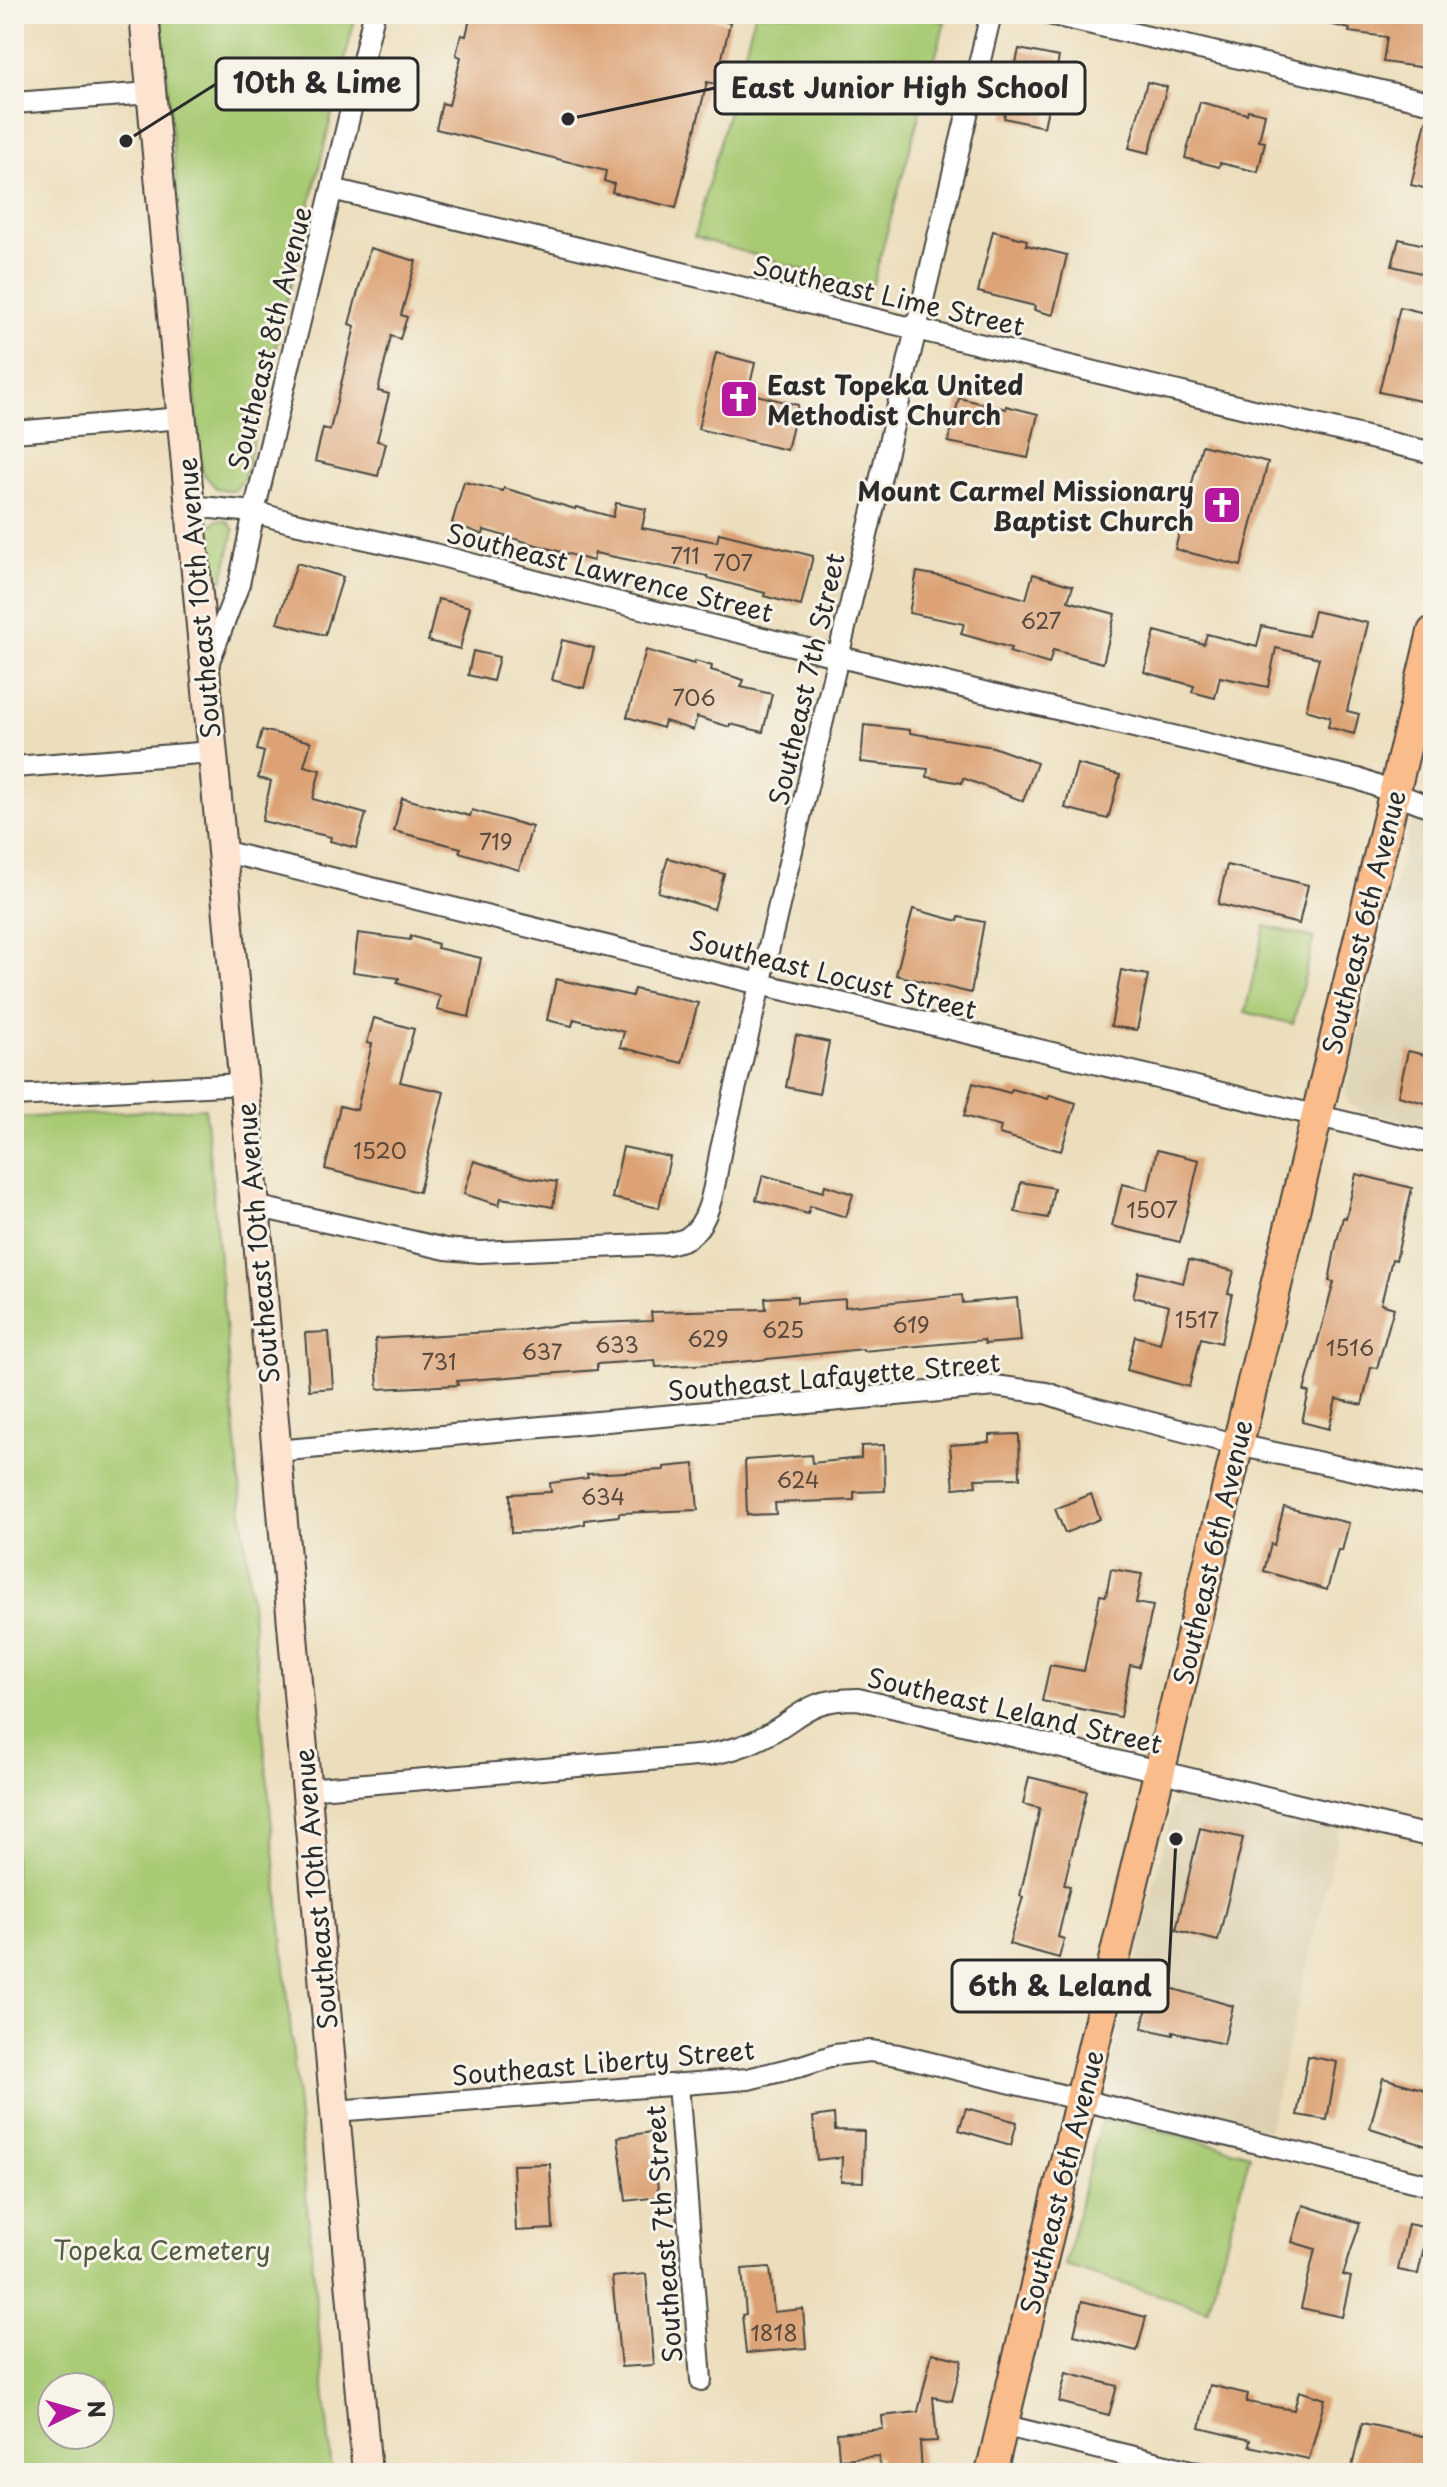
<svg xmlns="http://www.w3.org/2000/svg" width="1447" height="2487" viewBox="0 0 1447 2487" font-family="'Playpen Sans',sans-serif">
  <rect width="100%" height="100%" fill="#f7f3e8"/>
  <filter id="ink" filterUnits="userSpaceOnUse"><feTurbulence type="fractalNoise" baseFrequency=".0125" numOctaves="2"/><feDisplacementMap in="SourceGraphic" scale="16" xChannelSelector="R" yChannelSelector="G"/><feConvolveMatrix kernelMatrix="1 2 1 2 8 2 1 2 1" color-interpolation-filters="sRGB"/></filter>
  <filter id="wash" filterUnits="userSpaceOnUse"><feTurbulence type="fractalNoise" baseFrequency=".006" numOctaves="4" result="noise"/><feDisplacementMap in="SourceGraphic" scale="32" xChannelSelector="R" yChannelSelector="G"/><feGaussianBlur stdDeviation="1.8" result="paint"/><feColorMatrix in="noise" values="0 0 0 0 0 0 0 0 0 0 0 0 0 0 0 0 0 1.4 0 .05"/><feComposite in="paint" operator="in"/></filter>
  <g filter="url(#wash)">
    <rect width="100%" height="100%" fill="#ecdebc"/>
    <!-- built -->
    <path fill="#dbd0b1" d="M1418 816 1433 818V1130L1360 1111 1349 1104 1346 1090 1408 833 1412 822Z
      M1187 1794H1197L1340 1829 1268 2130 1124 2092 1115 2084 1110 2071 1172 1809 1176 1799Z"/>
    <!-- green -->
    <path fill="#a7ca73" stroke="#697a4f" stroke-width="2" fill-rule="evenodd" d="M161 14H356L244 479 234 491 216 488 202 472Z
      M755 14H914L945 22 871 290 694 237Z
      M217 520 228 521 234 530 223 580 212 578 208 528Z
      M1265 926 1314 938 1293 1024 1245 1012Z
      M205 1108 332 2473H14V1118ZM100 2387V2435H52V2387Z
      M1106 2120H1120L1250 2154 1208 2310 1065 2266 1099 2128Z"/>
    <g id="blocks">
      <!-- building -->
      <path fill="#dca275" d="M471 14H694L730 23 716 84 707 82 676 208 612 192 614 184 604 181 606 171 436 129 442 103 449 105 461 57 456 55 461 35 466 36Z
        M1317 14H1395L1433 19V69L1383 62 1387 37 1349 32 1350 29 1316 21Z
        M1019 49 1059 57 1044 127 1004 118Z
        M1147 82 1167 87 1149 153 1129 148Z
        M1200 102 1247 114 1248 110 1265 114 1259 141 1265 142 1258 172 1220 163 1219 167 1185 158Z
        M1426 121 1433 122V190L1411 185Z
        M993 231 1027 240 1026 245 1067 255 1053 315 1034 310 1035 306 978 292Z
        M1399 239 1433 247V276L1392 266Z
        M370 248 416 261 401 315 407 317 400 339 391 336 378 391 389 394 377 441 386 443 378 476 315 461 323 428 330 430 355 326 349 324Z
        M1400 307 1433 315V382L1429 403 1379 392Z
        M716 353 755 363 748 393 798 405 787 450 698 429Z
        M959 398 1006 409V406L1038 414 1028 458 948 442Z
        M1202 445 1268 462 1241 566 1175 549Z
        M464 482 503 491 504 488 575 509 576 507 613 517 616 503 646 509 642 528 717 542 719 533 813 556 801 606 764 596 765 593 708 578V576L595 553 593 561 484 530 483 535 452 523Z
        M297 563 343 577 325 635 277 623Z
        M917 572 951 578 1026 599 1033 574 1073 586 1068 601 1115 614 1103 663 1053 650 1049 664 1009 652 1011 648 961 634 964 624 909 613Z
        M438 599 470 607 460 649 428 641Z
        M1314 611 1368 623 1347 711 1359 714 1354 734 1328 727 1330 717 1306 710 1319 658 1276 648 1268 687 1220 677 1215 698 1192 692 1194 686 1144 672 1155 631 1204 644 1207 634 1257 647 1262 626 1308 636Z
        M562 640 594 648 584 688 552 680Z
        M646 650 694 664 695 661 712 666 711 670 744 680 741 687 772 694 763 732 730 724V727L697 717 693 730 665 721 663 728 627 717Z
        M473 651 499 657 493 681 468 675Z
        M864 725 910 730V733L993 747 1037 763 1023 801 963 778 962 783 927 777 928 769 861 762Z
        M262 730 311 742 304 766 320 770 313 799 366 814 356 848 330 841 331 837 262 821 271 781 258 778 264 752 257 750Z
        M1077 764 1120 775 1108 819 1065 808Z
        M402 798 470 816 472 810 532 827 519 870 459 852 461 848 394 831Z
        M668 858 724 874 714 909 658 892Z
        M1227 865 1308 885 1299 924 1218 904Z
        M913 909 958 921 959 917 984 922 971 993 896 975Z
        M358 933 410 940 411 936 438 944 437 948 481 958 469 1017 437 1010 440 996 397 983 399 978 353 972Z
        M1121 970 1148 975 1137 1030 1111 1026Z
        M556 979 632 996 634 989 698 1003 682 1063 620 1047 624 1032 574 1019 572 1026 547 1020Z
        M374 1018 414 1029 400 1082 444 1092 419 1192 325 1169 340 1106 357 1110 372 1044 367 1043Z
        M796 1035 829 1042 819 1094 786 1087Z
        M1408 1051 1433 1057V1105L1398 1096Z
        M973 1083 1010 1093 1012 1089 1048 1099 1050 1095 1076 1103 1061 1151 999 1134 1001 1127 964 1116Z
        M623 1147 670 1157 659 1208 612 1198Z
        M1157 1150 1199 1160 1180 1242 1112 1226 1122 1184 1148 1190Z
        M474 1161 526 1177 557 1182 553 1207 501 1198 499 1205 464 1194Z
        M1356 1174 1412 1188 1396 1260 1392 1259 1381 1304 1394 1308 1377 1368 1371 1367 1362 1405 1336 1399 1329 1429 1302 1422 1309 1392 1304 1391 1334 1282 1329 1281 1336 1245 1343 1217 1346 1218Z
        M763 1175 823 1192 825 1185 853 1194 846 1217 810 1206 808 1214 756 1200Z
        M1021 1182 1054 1188 1048 1218 1015 1212Z
        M1189 1260 1234 1271 1228 1293 1232 1294 1221 1343 1201 1338 1189 1387 1127 1370 1135 1336 1160 1343 1169 1306 1133 1297 1139 1272 1183 1283Z
        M962 1295 963 1303 1017 1298 1021 1341 985 1344 984 1340 863 1351V1349L730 1363 656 1367 655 1360 597 1364V1370L457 1381 458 1385 378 1389 375 1339 523 1330 565 1324 652 1321 651 1312 766 1309 765 1298 797 1296V1303L845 1299V1307Z
        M329 1332 333 1388 309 1390 305 1333Z
        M1019 1434 1020 1478 975 1479 976 1486 954 1488 950 1445 990 1442V1435Z
        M884 1445 885 1491 854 1492V1500L775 1503 776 1514 747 1515 745 1460 811 1455 812 1463 861 1458V1446Z
        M694 1464 698 1510 619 1513V1516L585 1520V1524L544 1532 511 1533 510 1494 551 1492 550 1483 588 1478 587 1474 664 1470V1467Z
        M1091 1494 1100 1519 1065 1533 1055 1509Z
        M1284 1507 1349 1523 1342 1551 1338 1550 1327 1590 1264 1571 1271 1544 1274 1545Z
        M1111 1569 1142 1574 1136 1603 1153 1606 1139 1667 1130 1665 1120 1717 1042 1701 1050 1665 1084 1671 1100 1595 1106 1596Z
        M1029 1777 1087 1791 1064 1885 1070 1886 1058 1937 1064 1939 1059 1958 1009 1944 1023 1897 1020 1896 1040 1808 1023 1804Z
        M1200 1828 1243 1838 1218 1941 1176 1930Z
        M1153 1983 1233 2006 1224 2044 1173 2032V2035L1142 2028Z
        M1308 2056 1337 2062 1327 2120 1297 2115Z
        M1383 2078 1433 2092V2148L1370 2128Z
        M966 2108 1017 2122 1011 2145 959 2130Z
        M834 2114 835 2130 864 2131 863 2182 841 2181 842 2157 817 2160 813 2117Z
        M651 2132 659 2197 626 2201 618 2137Z
        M550 2164 553 2229 516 2231 513 2165Z
        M1303 2205 1360 2223 1343 2275 1351 2277 1342 2317 1301 2308 1315 2249 1292 2242Z
        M1408 2224 1428 2228 1418 2274 1398 2270Z
        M770 2267 774 2312 803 2309 806 2348 746 2353 742 2315 746 2314 742 2269Z
        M646 2274 654 2365 621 2367 612 2277Z
        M1082 2301 1146 2317 1137 2351 1074 2335Z
        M932 2353 962 2360 952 2401 933 2397 937 2441 920 2442 922 2473H880L879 2456 839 2459 837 2433 883 2429 882 2416 918 2412Z
        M1066 2373 1117 2386 1109 2415 1059 2402Z
        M1210 2385 1248 2394 1246 2402 1294 2410 1299 2391 1325 2399 1309 2459 1249 2446 1250 2440 1200 2428Z
        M1362 2423 1432 2438 1425 2473H1377L1352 2467Z"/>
    </g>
  </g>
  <g filter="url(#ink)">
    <use href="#blocks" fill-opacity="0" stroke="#484641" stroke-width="2"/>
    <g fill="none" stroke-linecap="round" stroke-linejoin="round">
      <defs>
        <path id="minor" d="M1049 14 1433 103
          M14 103 151 93
          M332 189 1433 453
          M14 432 182 418
          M190 506 254 512 290 522 434 554 596 597 983 692 1358 779 1433 808
          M208 664 239 584 254 512 374 14
          M14 767 213 752
          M222 851 760 984 1433 1143
          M14 1096 243 1084
          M255 1206 446 1249 480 1252 668 1244C674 1242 682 1241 687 1238 713 1222 715 1176 721 1149L991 14
          M276 1451 995 1386 1046 1393 1082 1405 1238 1445 1433 1487
          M306 1789 708 1755C726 1751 744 1747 761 1738 803 1717 804 1699 858 1699L1433 1837
          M678 2084 701 2380
          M335 2111 748 2079 805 2065 835 2055 870 2051 898 2055 1433 2186
          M1002 2425 1199 2473"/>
        <path id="secondary" d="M144 14 255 1206 367 2473"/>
        <path id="primary" d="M991 2473 1433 632"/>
      </defs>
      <!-- minor casing -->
      <use href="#minor" stroke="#484641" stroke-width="24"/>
      <!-- secondary casing -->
      <use href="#secondary" stroke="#484641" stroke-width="32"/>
      <!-- primary casing -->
      <use href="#primary" stroke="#484641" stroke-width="34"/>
      <!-- minor -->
      <use href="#minor" stroke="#fff" stroke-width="20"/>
      <!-- secondary -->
      <use href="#secondary" stroke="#fde4d0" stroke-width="28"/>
      <!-- primary -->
      <use href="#primary" stroke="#f9bc8a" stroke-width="30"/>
    </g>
  </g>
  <!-- icons -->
  <defs>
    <symbol id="church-square" viewBox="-11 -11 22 22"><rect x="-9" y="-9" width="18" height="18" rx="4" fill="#b5179e" stroke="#f7f3e8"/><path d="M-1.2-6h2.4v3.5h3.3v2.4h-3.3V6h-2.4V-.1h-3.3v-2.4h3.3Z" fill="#fff"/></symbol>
  </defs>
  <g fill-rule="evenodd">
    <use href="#church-square" x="717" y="377" width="44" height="44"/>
    <use href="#church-square" x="1200" y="483" width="44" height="44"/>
  </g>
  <g text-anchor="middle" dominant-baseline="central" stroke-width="6" stroke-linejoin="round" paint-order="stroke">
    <!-- number labels -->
    <g font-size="22" fill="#57493e">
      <text x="685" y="554">711</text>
      <text x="733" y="561">707</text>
      <text x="1041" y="619">627</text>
      <text x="694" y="696">706</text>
      <text x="496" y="840">719</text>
      <text x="380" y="1149">1520</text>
      <text x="1152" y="1208">1507</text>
      <text x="1197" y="1318">1517</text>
      <text x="911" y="1323">619</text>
      <text x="783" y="1328">625</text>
      <text x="708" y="1337">629</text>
      <text x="617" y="1343">633</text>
      <text x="1350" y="1346">1516</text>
      <text x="542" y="1350">637</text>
      <text x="439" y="1360">731</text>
      <text x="798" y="1478">624</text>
      <text x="603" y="1495">634</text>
      <text x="774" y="2331">1818</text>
    </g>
    <!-- street labels -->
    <g font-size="26" fill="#2b2b2b" stroke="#f7f3e8">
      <text transform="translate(889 295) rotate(13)">Southeast Lime Street</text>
      <text transform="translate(269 338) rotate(-76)">Southeast 8th Avenue</text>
      <text transform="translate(610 572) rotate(14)">Southeast Lawrence Street</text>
      <text transform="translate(198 598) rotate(-95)">Southeast 10th Avenue</text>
      <text transform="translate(806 679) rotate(-77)">Southeast 7th Street</text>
      <text transform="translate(1363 922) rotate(-76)">Southeast 6th Avenue</text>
      <text transform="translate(833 974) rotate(14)">Southeast Locust Street</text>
      <text transform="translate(257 1243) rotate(-95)">Southeast 10th Avenue</text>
      <text transform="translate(834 1376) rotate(-5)">Southeast Lafayette Street</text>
      <text transform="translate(1212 1552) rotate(-77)">Southeast 6th Avenue</text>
      <text transform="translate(1015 1710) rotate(13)">Southeast Leland Street</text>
      <text transform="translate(315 1889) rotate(-95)">Southeast 10th Avenue</text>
      <text transform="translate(603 2062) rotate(-5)">Southeast Liberty Street</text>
      <text transform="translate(1061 2182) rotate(-76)">Southeast 6th Avenue</text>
      <text transform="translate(663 2234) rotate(-94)">Southeast 7th Street</text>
    </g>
    <!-- poi labels -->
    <g font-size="26" font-weight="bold" fill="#2b2b2b" stroke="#f7f3e8" text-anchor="start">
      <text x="767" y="384">East Topeka United<tspan x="767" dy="30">Methodist Church</tspan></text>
      <text x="1194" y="490" text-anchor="end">Mount Carmel Missionary<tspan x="1194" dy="30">Baptist Church</tspan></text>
    </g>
    <!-- park labels -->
    <g font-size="26" fill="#505b41" stroke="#f7f3e8">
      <text x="162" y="2249">Topeka Cemetery</text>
    </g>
  </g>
  <!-- callouts -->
  <path fill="none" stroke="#2b2b2b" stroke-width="3" d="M126 141L216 84M568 119L715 88M1176 1839L1168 1986"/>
  <g fill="#2b2b2b" stroke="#f7f3e8" stroke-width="3">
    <circle cx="126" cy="141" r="8"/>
    <circle cx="568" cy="119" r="8"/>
    <circle cx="1176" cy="1839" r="8"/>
  </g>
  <g fill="#f7f3e8" stroke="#2b2b2b" stroke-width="3">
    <rect x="216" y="58" width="202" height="52" rx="8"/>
    <rect x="715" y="62" width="370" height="52" rx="8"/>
    <rect x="952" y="1960" width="216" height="52" rx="8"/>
  </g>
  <g font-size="28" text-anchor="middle" font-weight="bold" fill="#2b2b2b">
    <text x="317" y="93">10th &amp; Lime</text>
    <text x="900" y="98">East Junior High School</text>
    <text x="1060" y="1996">6th &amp; Leland</text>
  </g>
  <!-- margin -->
  <rect width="1447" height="2487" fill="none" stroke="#f7f3e8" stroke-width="48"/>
  <!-- north arrow -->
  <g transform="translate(76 2411) rotate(85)"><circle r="38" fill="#f7f3e8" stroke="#a5a39c" stroke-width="2"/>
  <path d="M0-6L14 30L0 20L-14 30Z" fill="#b5179e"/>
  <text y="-12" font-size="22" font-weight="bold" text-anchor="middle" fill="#2b2b2b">N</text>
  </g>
</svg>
